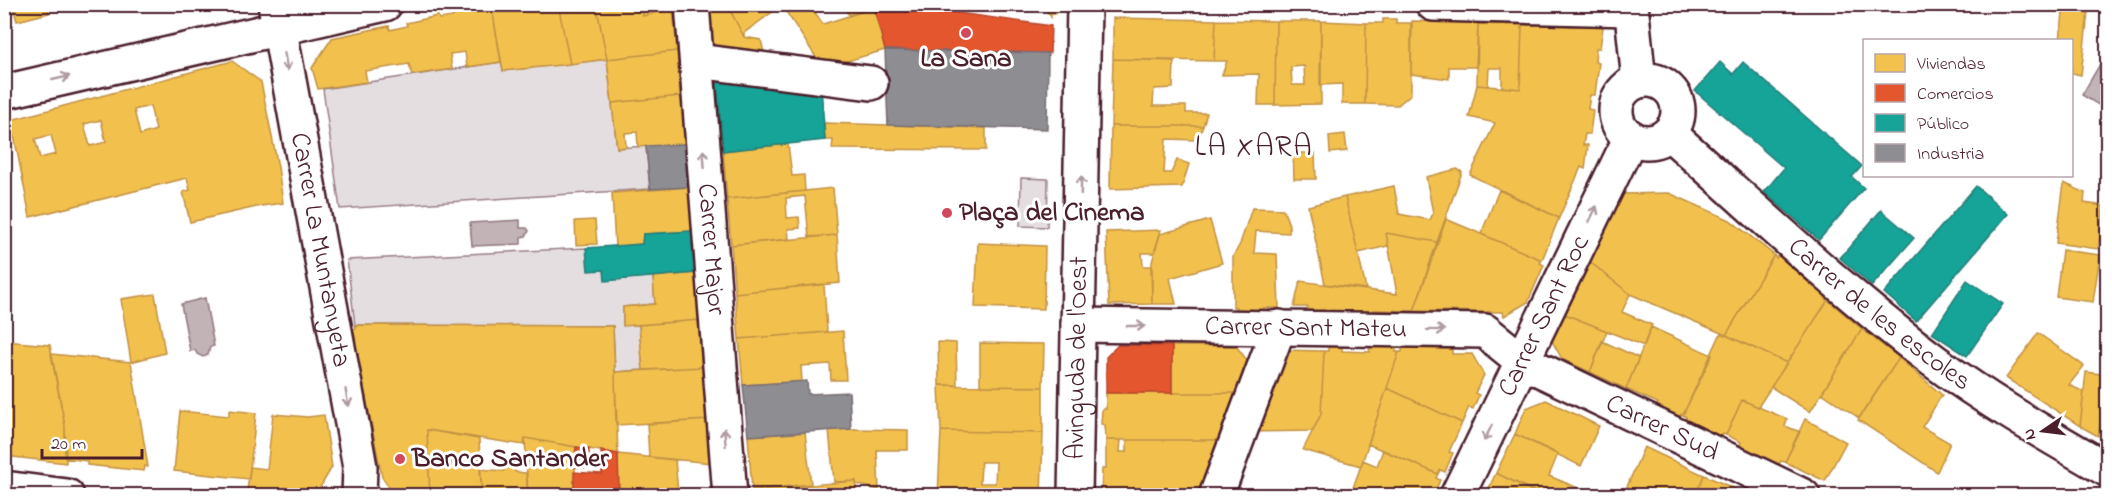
<svg xmlns="http://www.w3.org/2000/svg" width="2112" height="500" viewBox="0 0 2112 500" font-family="'Indie Flower',sans-serif">
  <rect width="100%" height="100%" fill="#fff"/>
  <filter id="ink" filterUnits="userSpaceOnUse"><feTurbulence type="fractalNoise" baseFrequency=".0167" numOctaves="2"/><feDisplacementMap in="SourceGraphic" scale="12" xChannelSelector="R" yChannelSelector="G"/><feConvolveMatrix kernelMatrix="1 2 1 2 8 2 1 2 1" color-interpolation-filters="sRGB"/></filter>
  <g filter="url(#ink)">
    <!-- green -->
    <path fill="#e5dee0" stroke="#987e86" stroke-width="1.5" d="M607 59 617 148 646 146 650 189 340 209 323 89 501 62 503 71Z
      M1021 178 1048 179 1047 227 1020 226Z
      M586 248 604 270 653 277 655 304 623 307V325H639L643 370 615 372 613 326 355 325 347 260Z"/>
    <!-- water -->
    <path fill="#c1b3b6" stroke="#91787e" stroke-width="1.5" d="M2107 52V110L2082 95Z
      M520 220V228H527L529 231 526 236 521 237V244L472 246 470 223Z
      M205 298 214 346 210 347 208 355 203 357 197 354 195 350 190 351 181 304Z"/>
    <!-- homes -->
    <path fill="#f2c14e" stroke="#c09044" stroke-width="1.5" fill-rule="evenodd" d="M12 4H47L49 13 17 21Z
      M501 4H558L570 64 503 71 492 9 494 8V6Z
      M558 4H596L607 59 570 64Z
      M596 4H641L643 16 673 8 677 51 607 59Z
      M641 4H673V8L643 16Z
      M705 4H725L732 14 744 37 761 40 765 57 713 53Z
      M725 4H781L782 5 744 33V37L732 14Z
      M781 4H809L823 24 874 8 885 50 823 68Z
      M841 4H872L874 8 849 15Z
      M1042 4H1055V14H1051V17Z
      M2064 4H2089L2081 75 2072 73V40H2060Z
      M473 9V13L492 9 501 62 467 67 465 52 450 54 452 69 412 75 409 64 365 71 367 82 318 89 312 68 332 38 389 26 390 30 407 26 406 23 438 16 439 19 453 17 452 13Z
      M1113 18 1216 20 1214 61 1113 59Z
      M1383 19H1396V23H1411V94L1398 105 1365 104 1366 23H1383Z
      M1216 20 1276 21 1275 105H1258L1259 74 1222 75 1227 61H1214Z
      M1276 21H1321V104L1275 105ZM1304 66 1305 85H1292L1291 67Z
      M1321 21 1366 23 1365 104H1342V84L1320 85Z
      M1412 21 1478 23 1476 67H1449V79L1411 74Z
      M1539 23H1570L1569 26H1584V23L1599 24V26L1603 27 1600 48H1596L1595 62 1599 63 1595 95H1590L1588 109 1593 110 1590 134H1585L1583 145H1588L1585 169 1581 167 1559 218 1470 175 1495 123 1469 117 1477 85 1520 89 1522 25H1539Z
      M1478 24 1522 25 1520 89 1502 87V68H1489L1488 86 1477 85Z
      M677 51 680 96 612 103 607 59Z
      M1113 59 1174 61 1173 88 1154 89 1153 106H1186V113H1207L1203 126H1111Z
      M232 61 261 82 278 167 283 203 261 206 190 222 183 192 190 190 187 178 30 217 11 120ZM150 106 156 130 140 135 134 110ZM101 120 106 142 90 146 84 124ZM51 135 56 154 40 158 35 139Z
      M680 96 681 99 686 98 688 120 683 121 685 144 638 147 637 132 625 133 626 147 617 148 612 103Z
      M824 123 986 128V150L832 149 833 140H825Z
      M1111 126H1203L1198 140 1166 139 1164 173H1171L1177 160 1189 164 1182 187 1110 189Z
      M1345 134 1347 151 1330 153 1329 136Z
      M788 144 792 176 804 175 805 191 727 199 723 151Z
      M1293 153H1315L1316 179H1294Z
      M1457 169 1462 172 1437 242 1386 233 1388 246 1358 253 1345 197 1394 186 1399 214 1430 220 1433 213 1426 177Z
      M2064 183 2085 193 2084 203 2104 206 2098 249 2056 243Z
      M689 187 692 231 643 234 642 244 615 247 612 193Z
      M833 188 837 235 809 237 805 196 786 198 787 218 799 217 800 228 788 229 789 239 731 245 727 199Z
      M1499 190 1559 218 1542 260 1481 234Z
      M1669 193 1730 220 1774 255 1726 335 1630 294 1590 262 1622 194Z
      M1345 197 1358 253 1366 289 1325 284 1308 206Z
      M1252 208 1283 209 1289 225V233L1256 231 1254 253 1277 254 1279 308H1263L1262 312 1236 311V307H1233V257L1240 244Z
      M1446 219 1542 260 1540 263 1544 265 1528 302 1504 316 1503 312 1414 311Z
      M595 220 597 244 576 245 575 221Z
      M1210 220 1222 263 1170 278 1176 304H1152V262L1160 234Z
      M1161 230 1154 253H1142L1143 266H1151L1152 304 1109 305 1106 232Z
      M1386 233 1437 242 1414 311 1374 310 1373 313 1361 311V313L1349 311 1348 313 1321 310 1320 313 1307 310 1308 307H1294L1300 281 1397 294Z
      M837 235 840 283 735 293 731 245Z
      M978 243 1045 246 1044 309 975 307Z
      M2062 250 2100 255 2093 302 2056 297Z
      M1774 255 1776 258 1779 255 1827 295 1825 298 1828 300 1787 363 1726 335Z
      M1590 262 1630 294 1622 312 1652 325 1644 346 1565 314Z
      M696 273 700 320 623 326V307L655 304 653 277Z
      M824 284 827 332 739 339 735 293Z
      M155 294 165 353 131 362 121 299Z
      M1828 300 1862 329 1810 412 1771 387Z
      M1565 314 1607 331 1590 372 1562 359 1552 341Z
      M700 320 704 367 643 370 639 325Z
      M355 325 613 326 618 454 525 438 524 445 427 430 430 496H395L382 477 352 329H356Z
      M1651 327 1712 355 1683 415 1681 414 1680 417 1656 406 1658 403 1626 389Z
      M1862 329 1899 358 1859 418 1822 393Z
      M843 331 846 380H831L830 364 801 366 802 382 743 385 739 339Z
      M1721 333 1787 363 1758 407 1742 400 1726 435 1723 434 1721 437 1685 420 1686 417 1683 415Z
      M2038 333 2084 366 2069 385 2084 392 2080 426 2006 378Z
      M4 341 50 345 65 426 66 463 4 456Z
      M1602 341 1639 358 1626 389 1590 372Z
      M938 342 956 343 957 385H939Z
      M980 343 1044 344 1043 387 980 386Z
      M1172 346H1236L1250 364 1239 393H1172Z
      M1328 346H1342V351L1370 352 1369 347H1396V352H1399L1361 466 1303 450 1321 414 1324 351H1328Z
      M1402 348 1452 349V354H1472L1484 375 1475 393 1479 395 1473 409 1469 407 1462 423 1387 388 1399 352H1402Z
      M1277 350 1324 351 1321 414 1313 431 1248 432Z
      M51 354 131 362 148 467 145 466 144 471 87 465V461L65 458V426Z
      M1899 358 1942 395 1922 427 1950 443 1937 472 1858 420Z
      M704 367 709 420 616 425 615 372Z
      M2086 372 2108 375V402H2105L2098 436 2080 426Z
      M939 385 1043 387V433L941 431Z
      M1387 388 1462 423 1449 452 1453 453 1445 472 1440 470 1438 474 1368 444Z
      M1106 393H1239L1222 440H1106L1105 425 1101 424 1102 409H1106Z
      M1546 400 1599 426 1581 466 1515 434 1526 408Z
      M1742 400 1787 419 1785 426 1800 432 1785 462 1781 461 1779 464 1768 459 1739 446 1741 442 1726 435Z
      M229 410 256 413 249 479 174 471 180 411 229 416Z
      M273 414 308 417 324 415 332 467 315 496H278L247 491 250 467 267 469Z
      M1805 419 1846 442 1825 481 1785 462Z
      M709 420 712 463 649 457 647 424Z
      M851 429 908 430V450H877L879 490 856 484V481L834 482 829 430Z
      M427 430 479 439 482 496H430Z
      M941 431 1043 433 1041 496H938ZM981 462H996L995 483H980Z
      M805 432 811 484 752 490 748 436Z
      M1515 434 1558 454 1549 476 1578 488 1574 496H1542L1496 473Z
      M525 438 576 447 574 496H528Z
      M1106 440H1121L1120 452H1127V440H1222L1203 496H1101L1102 469H1106Z
      M1644 447 1704 475 1695 496H1623Z
      M1383 450 1438 474 1436 478 1440 480 1433 496H1350L1363 460 1377 466Z
      M618 454 675 460 678 492 717 491V496H619Z
      M504 463H516L515 472 526 473 528 496H482L480 469 504 471Z
      M1496 473 1542 495 1485 496Z
      M1704 475 1735 489 1750 496H1695Z
      M856 481 857 496H753L752 490Z"/>
    <!-- shops -->
    <path fill="#e4572e" stroke="#b6462d" stroke-width="1.5" d="M908 6 1051 26 1050 53 885 50 874 8Z
      M1118 345 1172 346V393H1106V357Z
      M576 447 589 449V468L574 467Z
      M601 451 618 454 619 496H574V472L602 474Z"/>
    <!-- public -->
    <path fill="#17a398" stroke="#267b77" stroke-width="1.5" d="M1720 62 1733 74 1743 62 1862 166 1852 177 1864 188 1819 240 1764 192 1784 168 1695 91Z
      M727 76 821 86 825 140 723 151 717 84Z
      M1976 186 2008 214 1916 321 1884 293Z
      M1881 210 1914 238 1872 286 1840 258Z
      M692 231 696 273 605 281 604 270 588 271 586 248 642 244 643 234Z
      M1967 280 2003 304 1967 356 1932 333Z"/>
    <!-- industry -->
    <path fill="#8d8d92" stroke="#796c73" stroke-width="1.5" d="M885 50 1048 53 1047 129 888 125Z
      M685 144 689 187 650 189 646 146Z
      M807 381 808 394 849 392 851 429 748 436 743 385Z"/>
    <g fill="none" stroke-linecap="round" stroke-linejoin="round">
      <defs>
        <g id="minor">
          <path id="s1" d="M275 4 360 467 359 496"/>
          <path id="s2" d="M692 4 730 496"/>
          <path d="M1433 4 1631 9"/>
          <path d="M1631 4 1639 81"/>
          <path d="M697 61 871 83"/>
          <circle cx="1647" cy="111" r="31"/>
          <path d="M4 92 385 4"/>
          <path id="s3" d="M1669 133C1756 210 1841 291 1934 361 1989 402 2049 436 2108 470"/>
          <path id="s4" d="M1078 325 1485 331 1522 361 1803 496"/>
          <path d="M1216 496 1279 327"/>
          <path id="s5" d="M1457 496 1631 137"/>
        </g>
        <g id="major">
          <path d="M4 488 67 496"/>
          <path id="s6" d="M1075 496 1084 4"/>
        </g>
      </defs>
      <!-- minor casing -->
      <use href="#minor" stroke="#4a1f2b" stroke-width="38"/>
      <!-- major casing -->
      <use href="#major" stroke="#4a1f2b" stroke-width="38"/>
      <!-- minor -->
      <use href="#minor" stroke="#fff" stroke-width="33"/>
      <!-- major -->
      <use href="#major" stroke="#fff" stroke-width="33"/>
    </g>
    <!-- one-way arrows -->
    <defs><path id="oneway-shaft" d="M-6 0H5M1.5-3L5.5 0L1.5 3" fill="none" stroke-width="1.6" stroke-linecap="round" stroke-linejoin="round" transform="scale(1.5)"/></defs>
    <g stroke="#ae9aa0">
      <use href="#oneway-shaft" transform="translate(286 62) rotate(80)"/>
      <use href="#oneway-shaft" transform="translate(61 78) rotate(-13)"/>
      <use href="#oneway-shaft" transform="translate(704 159) rotate(-94)"/>
      <use href="#oneway-shaft" transform="translate(1081 185) rotate(-89)"/>
      <use href="#oneway-shaft" transform="translate(1593 214) rotate(-64)"/>
      <use href="#oneway-shaft" transform="translate(1136 326)"/>
      <use href="#oneway-shaft" transform="translate(1436 330) rotate(1)"/>
      <use href="#oneway-shaft" transform="translate(347 398) rotate(80)"/>
      <use href="#oneway-shaft" transform="translate(1488 433) rotate(116)"/>
      <use href="#oneway-shaft" transform="translate(725 437) rotate(-94)"/>
    </g>
  </g>
  <!-- markers -->
  <g fill="#d1495b" stroke="#fff" stroke-width="2">
    <circle cx="966" cy="33" r="6"/>
    <circle cx="947" cy="213" r="6"/>
    <circle cx="400" cy="459" r="6"/>
  </g>
  <g text-anchor="middle" dominant-baseline="central" stroke-width="6" stroke-linejoin="round" paint-order="stroke">
    <!-- poi labels -->
    <g font-size="27" font-weight="bold" fill="#4a1f2b" stroke="#fff" text-anchor="start">
      <text x="966" y="59" text-anchor="middle">La Sana</text>
      <text x="959" y="213">Plaça del Cinema</text>
      <text x="412" y="459">Banco Santander</text>
    </g>
    <!-- street labels -->
    <g font-size="27" fill="#4a1f2b" stroke="#fff">
      <text stroke="none"><textPath href="#s1" startOffset="250">Carrer La Muntanyeta</textPath></text>
      <text stroke="none"><textPath href="#s2" startOffset="246">Carrer Major</textPath></text>
      <text stroke="none"><textPath href="#s3" startOffset="278">Carrer de les escoles</textPath></text>
      <text stroke="none"><textPath href="#s5" startOffset="200">Carrer Sant Roc</textPath></text>
      <text stroke="none"><textPath href="#s4" startOffset="228">Carrer Sant Mateu</textPath></text>
      <text stroke="none"><textPath href="#s6" startOffset="138">Avinguda de l'Oest</textPath></text>
      <text stroke="none"><textPath href="#s4" startOffset="610">Carrer Sud</textPath></text>
    </g>
    <!-- quarter labels -->
    <g font-size="30" letter-spacing="1.5" fill="#4a1f2b" stroke="#fff">
      <text x="1254" y="148">LA XARA</text>
    </g>
  </g>
  <!-- margin -->
  <rect width="2112" height="500" fill="none" stroke="#fff" stroke-width="24"/>
  <rect x="12" y="12" width="2088" height="476" fill="none" stroke="#4a1f2b" stroke-width="2" filter="url(#ink)"/>
  <!-- legend -->
  <rect x="1863" y="39" width="210" height="138" fill="#ffffff" stroke="#b7a5aa" stroke-width="1.5"/>
  <rect x="1875" y="54" width="30" height="18" fill="#f2c14e" stroke="#b7a5aa" stroke-width="1.5"/>
  <text x="1917" y="69" font-size="18" fill="#4a1f2b">Viviendas</text>
  <rect x="1875" y="84" width="30" height="18" fill="#e4572e" stroke="#b7a5aa" stroke-width="1.5"/>
  <text x="1917" y="99" font-size="18" fill="#4a1f2b">Comercios</text>
  <rect x="1875" y="114" width="30" height="18" fill="#17a398" stroke="#b7a5aa" stroke-width="1.5"/>
  <text x="1917" y="129" font-size="18" fill="#4a1f2b">Público</text>
  <rect x="1875" y="144" width="30" height="18" fill="#8d8d92" stroke="#b7a5aa" stroke-width="1.5"/>
  <text x="1917" y="159" font-size="18" fill="#4a1f2b">Industria</text>
  <!-- north arrow -->
  <g transform="translate(2043 431) rotate(256)" stroke="#ffffff" stroke-width="4.5" paint-order="stroke">
  <path d="M0-4.5L10 22L0 15L-10 22Z" fill="#4a1f2b"/>
  <text y="-9" font-size="16" font-weight="bold" text-anchor="middle" fill="#4a1f2b">N</text>
  </g>
  <!-- scale -->
  <path d="M42 449v9h100v-9" fill="none" stroke="#4a1f2b" stroke-width="3"/>
  <text x="51" y="449" font-size="18" fill="#4a1f2b" stroke="#ffffff" stroke-width="4.5" paint-order="stroke">20 m</text>
</svg>
